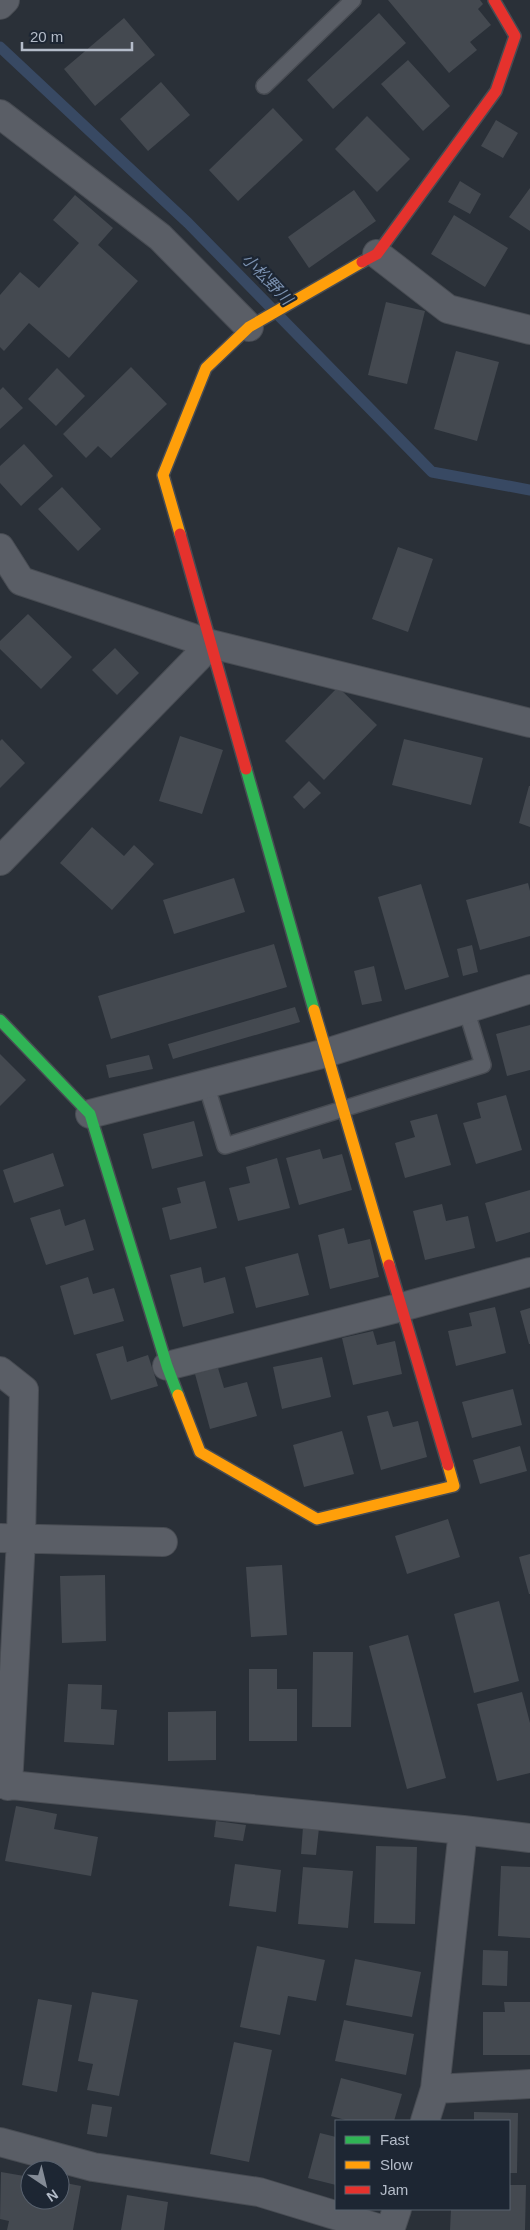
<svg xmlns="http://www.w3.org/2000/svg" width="530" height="2230" viewBox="0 0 530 2230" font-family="Helvetica,'Noto Sans JP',sans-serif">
  <rect width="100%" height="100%" fill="#2a3038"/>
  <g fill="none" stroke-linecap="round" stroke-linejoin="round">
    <!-- stream -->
    <path stroke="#384963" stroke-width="11" d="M0 47 188 223 432 472 530 490"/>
  </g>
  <!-- building -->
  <path fill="#444950" d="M388 0H480L483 4 478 9 491 25 470 42 477 50 449 73Z
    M379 13 406 43 333 109 307 80Z
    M124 18 155 55 95 106 64 69Z
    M408 60 450 106 423 131 381 84Z
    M161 82 190 115 148 151 120 119Z
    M273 108 303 140 238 201 209 170Z
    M367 116 410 159 377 192 335 149Z
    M496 120 518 133 503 158 481 146Z
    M460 181 481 194 470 214 448 202Z
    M530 188V231L509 217Z
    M354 190 376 221 309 268 288 237Z
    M75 195 113 228 98 245 138 281 69 358 29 323 4 351 0 347V295L20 272 39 288 79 243 53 220Z
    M454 215 508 248 485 287 431 254Z
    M386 302 425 311 407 384 368 375Z
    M456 351 499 362 477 441 434 429Z
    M131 367 167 404 111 458 98 446 86 458 63 434Z
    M57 368 85 396 56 426 28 399Z
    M3 387 23 408 0 429V390Z
    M24 444 53 476 21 506 0 483V466Z
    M62 487 101 529 78 551 38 509Z
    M398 547 433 559 408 632 372 619Z
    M28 614 72 657 41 689 0 649V641Z
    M115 648 139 673 117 695 92 670Z
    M338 687 377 725 324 780 285 741Z
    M180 736 223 750 202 814 159 801Z
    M2 739 25 763 0 788V741Z
    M404 739 483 758 471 805 392 785Z
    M309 781 321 793 304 809 293 797Z
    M529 786H530V827L519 823Z
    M92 827 124 856 134 845 154 864 112 910 60 863Z
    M234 878 245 912 174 934 163 900Z
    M528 883 530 891V936L480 950 466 900Z
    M421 884 449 977 405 990 378 897Z
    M274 944 287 987 111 1039 98 996Z
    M472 945 478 972 463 976 457 949Z
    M374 966 382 1001 362 1005 354 971Z
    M295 1007 300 1022 173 1059 168 1044Z
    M530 1025V1070L507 1076 496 1034Z
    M0 1054 26 1080 0 1106Z
    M149 1055 153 1069 109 1078 106 1065Z
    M506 1095 522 1150 476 1164 463 1123 481 1118 477 1103Z
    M437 1114 451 1165 405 1178 395 1143 415 1137 410 1121Z
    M194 1121 203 1156 152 1169 143 1134Z
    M320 1149 323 1159 342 1154 352 1190 299 1205 286 1158Z
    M53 1153 64 1186 14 1203 3 1170Z
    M277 1158 290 1208 238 1221 229 1188 250 1183 246 1167Z
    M205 1181 217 1228 170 1240 162 1208 181 1203 177 1188Z
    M530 1190V1232L496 1242 485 1203Z
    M442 1204 446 1221 468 1216 475 1248 425 1260 413 1211Z
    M60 1209 65 1226 85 1219 94 1250 46 1265 30 1218Z
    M344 1228 348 1244 370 1239 379 1277 330 1289 318 1235Z
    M298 1253 309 1295 256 1308 245 1267Z
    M201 1267 204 1283 225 1277 234 1313 183 1327 170 1275Z
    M88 1277 93 1294 114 1288 124 1321 74 1335 60 1286Z
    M495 1307 506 1353 456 1366 448 1331 472 1326 469 1313Z
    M530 1308V1344H529L520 1311Z
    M373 1331 377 1345 395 1341 402 1374 353 1385 342 1338Z
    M123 1346 127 1362 148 1355 158 1386 111 1400 96 1354Z
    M322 1357 331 1397 282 1409 273 1367Z
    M218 1368 224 1388 247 1382 257 1416 210 1429 195 1374Z
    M513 1389 522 1425 472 1438 462 1402Z
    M388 1411 393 1427 418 1421 427 1457 381 1470 367 1416Z
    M342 1431 354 1474 304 1487 293 1445Z
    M520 1446 527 1471 480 1484 473 1460Z
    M448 1519 460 1557 407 1574 395 1536Z
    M530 1554V1594H529L519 1557Z
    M282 1565 287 1635 251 1637 246 1567Z
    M105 1575 106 1641 62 1643 60 1576Z
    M499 1601 519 1681 474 1693 454 1614Z
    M408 1635 446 1778 407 1789 369 1646Z
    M313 1652H353L351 1727H312Z
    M249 1669H277V1689H297V1741H249Z
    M68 1684 102 1685 101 1709 117 1710 114 1745 64 1742Z
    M522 1692 530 1723V1773L497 1781 477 1704Z
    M216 1711V1760L168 1761V1712Z
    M16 1806 57 1814 54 1829 98 1837 91 1876 5 1861Z
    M216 1821 246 1825 243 1841 214 1837Z
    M303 1827 319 1828 316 1855 301 1854Z
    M376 1846 417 1847 415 1924 374 1923Z
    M235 1864 281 1870 276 1912 229 1906Z
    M501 1866 530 1867V1938L498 1936Z
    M303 1867 353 1871 348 1928 298 1924Z
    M257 1946 325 1960 316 2001 288 1996 280 2035 240 2027Z
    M483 1950 508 1951 507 1986 482 1985Z
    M355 1959 421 1972 412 2017 346 2005Z
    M92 1992 138 2000 119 2096 87 2090 93 2064 78 2061Z
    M38 1999 72 2005 57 2092 22 2085Z
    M504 2002H530V2055H483V2012H505Z
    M344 2020 414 2034 406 2075 335 2061Z
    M234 2042 272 2050 249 2162 210 2154Z
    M341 2078 402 2094 394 2121H349L331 2116Z
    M92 2104 112 2107 107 2137 87 2134Z
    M474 2112 518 2113 517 2173H509V2121H474Z
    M320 2133 336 2137V2185L308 2178Z
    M1 2172 30 2177V2200H60V2182L81 2186 73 2230H7L9 2221 0 2219Z
    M509 2185H526L525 2230H450L451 2209H509Z
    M127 2195 168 2202 164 2230H121Z"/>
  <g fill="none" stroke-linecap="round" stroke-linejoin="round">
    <defs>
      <path id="lane" d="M264 86 353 0
        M206 1084 225 1146 483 1065 466 1009"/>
      <path id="street" d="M0 5 5 0
        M0 114 160 237 249 327
        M377 254 448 309 530 330
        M0 548 21 581 211 644 530 723
        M0 861 211 644
        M90 1114 326 1053 530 989
        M167 1366 402 1307 530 1272
        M0 1371 24 1390 21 1539 8 1786
        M0 1538 163 1542
        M0 1784 463 1830
        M435 2089 530 2084
        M425 2121 435 2089 463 1830 530 1838
        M0 2142 93 2167 259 2192 384 2230
        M390 2230 397 2209"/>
      <path id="fast" d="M246 769 314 1010
        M0 1020 90 1114 167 1366 178 1395"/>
      <path id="slow" d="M180 534 163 475 206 368 249 327 362 262
        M314 1010 389 1265
        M178 1395 200 1452 317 1519 454 1486 448 1465"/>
      <path id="jam" d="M362 262 377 254 496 91 515 36 494 0
        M180 534 246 769
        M389 1265 448 1465"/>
    </defs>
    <!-- lane casing -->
    <use href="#lane" stroke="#484c53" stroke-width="18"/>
    <!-- street casing -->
    <use href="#street" stroke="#484c53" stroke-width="30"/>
    <!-- fast casing -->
    <use href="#fast" stroke="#484c53" stroke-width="14"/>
    <!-- slow casing -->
    <use href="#slow" stroke="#484c53" stroke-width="14"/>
    <!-- jam casing -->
    <use href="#jam" stroke="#484c53" stroke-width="14"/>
    <!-- lane -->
    <use href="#lane" stroke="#5a5e66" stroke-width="15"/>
    <!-- street -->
    <use href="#street" stroke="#5a5e66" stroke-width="28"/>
    <!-- fast -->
    <use href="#fast" stroke="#30b455" stroke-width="11"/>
    <!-- slow -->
    <use href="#slow" stroke="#ff9f0a" stroke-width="11"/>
    <!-- jam -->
    <use href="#jam" stroke="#e5322d" stroke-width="11"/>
  </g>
  <g text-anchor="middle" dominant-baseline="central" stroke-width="4.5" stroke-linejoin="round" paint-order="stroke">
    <!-- water labels -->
    <g font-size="16" font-style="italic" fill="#7c92b1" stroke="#1d2633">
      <text transform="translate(267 279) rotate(46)">小松野川</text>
    </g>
  </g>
  <!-- legend -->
  <rect x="335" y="2120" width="175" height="90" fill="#1d2633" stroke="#59626f"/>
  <rect x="345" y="2136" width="25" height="8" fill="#30b455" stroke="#59626f"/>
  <text x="380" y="2145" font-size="15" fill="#b4bcc9">Fast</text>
  <rect x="345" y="2161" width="25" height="8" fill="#ff9f0a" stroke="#59626f"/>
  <text x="380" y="2170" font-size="15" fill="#b4bcc9">Slow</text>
  <rect x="345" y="2186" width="25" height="8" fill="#e5322d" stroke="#59626f"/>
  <text x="380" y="2195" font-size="15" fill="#b4bcc9">Jam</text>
  <!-- north arrow -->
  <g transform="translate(45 2185) rotate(145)"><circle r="24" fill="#1d2633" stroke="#59626f"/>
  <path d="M0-4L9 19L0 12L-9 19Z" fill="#848b96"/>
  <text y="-8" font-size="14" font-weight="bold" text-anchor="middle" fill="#b4bcc9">N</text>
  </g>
  <!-- scale -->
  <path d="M22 42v8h110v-8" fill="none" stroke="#b4bcc9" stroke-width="2.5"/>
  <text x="30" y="42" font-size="15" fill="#b4bcc9" stroke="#1d2633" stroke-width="4" paint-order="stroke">20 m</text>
</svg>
